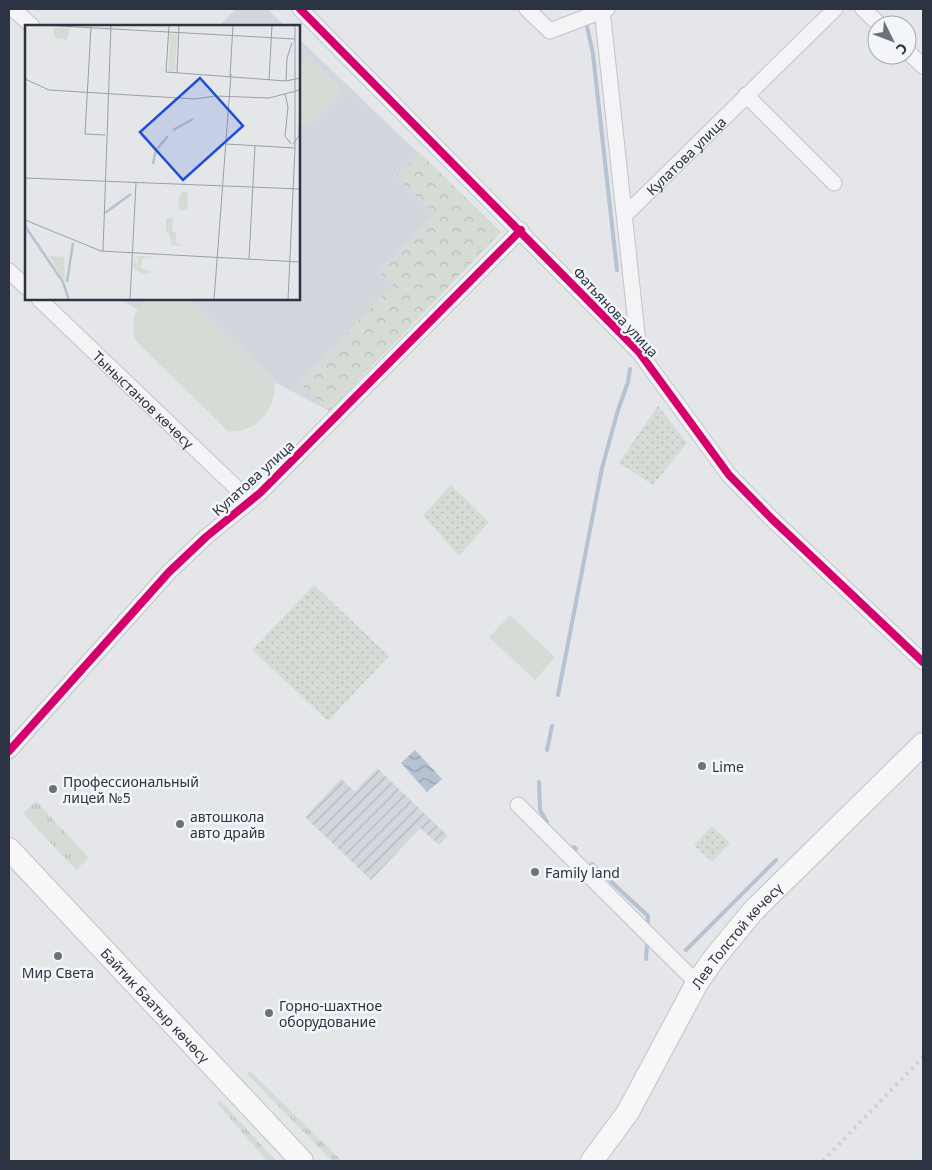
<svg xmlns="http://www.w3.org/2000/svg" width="932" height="1170" viewBox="0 0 932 1170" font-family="'Noto Sans',sans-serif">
  <defs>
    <pattern id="industrial-furrows" width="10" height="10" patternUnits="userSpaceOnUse" patternTransform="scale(1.25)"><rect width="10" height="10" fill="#d3d6dc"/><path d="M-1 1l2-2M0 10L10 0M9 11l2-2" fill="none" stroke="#b5b8be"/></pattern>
    <pattern id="grass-tufts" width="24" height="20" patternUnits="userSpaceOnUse" patternTransform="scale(1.25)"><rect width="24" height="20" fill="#d5dcd5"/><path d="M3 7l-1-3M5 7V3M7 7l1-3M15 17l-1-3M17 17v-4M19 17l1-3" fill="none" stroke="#b7bdb8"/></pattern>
    <pattern id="forest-crowns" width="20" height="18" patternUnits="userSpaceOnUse" patternTransform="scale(1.25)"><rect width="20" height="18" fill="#d5dcd5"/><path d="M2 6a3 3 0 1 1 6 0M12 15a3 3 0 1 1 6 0" fill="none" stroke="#b7bdb8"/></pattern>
    <pattern id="park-dots" width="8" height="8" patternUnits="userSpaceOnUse" patternTransform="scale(1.25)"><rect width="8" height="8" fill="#d5dcd5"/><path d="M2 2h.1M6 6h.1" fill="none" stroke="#b7bdb8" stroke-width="1.8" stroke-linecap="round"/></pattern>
    <pattern id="water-waves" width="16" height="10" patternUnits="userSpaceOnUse" patternTransform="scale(1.25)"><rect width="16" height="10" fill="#b5c2d2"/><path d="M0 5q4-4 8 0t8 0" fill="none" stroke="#939eac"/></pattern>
  </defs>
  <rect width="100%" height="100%" fill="#e4e6e9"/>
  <!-- built -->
  <path fill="#d3d6dc" d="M236 9H267L285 26H219Z
    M299 39 501 232 329 411 119 299H299Z"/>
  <!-- industrial -->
  <path fill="url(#industrial-furrows)" d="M377 768 448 836 439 845 420 828 371 880 305 817 341 779 355 792Z"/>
  <!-- grass -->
  <path fill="url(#grass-tufts)" d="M36 801 89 858 76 870 23 813Z
    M250 1071 342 1161H332L247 1074Z
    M220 1100 276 1161H267L217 1103Z"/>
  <!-- forest -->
  <path fill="url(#forest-crowns)" d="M419 152 501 232 329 411 299 382 393 285 379 271 434 214 396 176Z"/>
  <!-- park -->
  <path fill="url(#park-dots)" d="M658 406 687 443 653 485 619 463Z
    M451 485 489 522 459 556 423 515Z
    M314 585 389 656 328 721 252 650Z
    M712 826 730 843 712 862 694 845Z"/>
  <!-- pitch -->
  <path fill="#d5dcd5" d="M307 55 343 91 306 128 299 121V63Z
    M146 299H192L275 380C277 408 258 434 228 431L136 341C130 325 133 311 146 299Z
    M510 615 555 657 535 680 489 637Z"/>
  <!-- water -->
  <path fill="url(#water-waves)" d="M415 750 442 779 427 792 401 763Z"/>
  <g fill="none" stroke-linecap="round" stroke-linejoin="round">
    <!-- stream -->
    <path stroke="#b5c2d2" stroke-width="4" d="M586 22 593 54 617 270
      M558 695 602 468 618 410 628 382 630 369
      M547 750 552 726
      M539 782 540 810 547 822
      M574 847 576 849
      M592 864 648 916V922
      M686 950 776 860
      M646 959 647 945"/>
    <defs>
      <g id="minor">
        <path d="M13 9 32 26"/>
        <path d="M300 9 639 352 729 475 772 519 923 662"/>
        <path d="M527 9 550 31 607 9"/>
        <path d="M602 9 639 352"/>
        <path d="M863 9 880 25"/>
        <path d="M907 51 923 66"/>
        <path d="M746 95 834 183"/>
        <path id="s1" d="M625 215 835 9"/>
        <path d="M9 271 26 287"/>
        <path id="s2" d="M39 299 249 500"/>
        <path d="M9 751 169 572 206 537 260 493 521 230"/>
        <path d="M518 805 697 983"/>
      </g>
      <g id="primary">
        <path id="s3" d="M9 849 302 1161"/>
        <path id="s4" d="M592 1161 628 1112 697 983 712 961 753 911 923 744"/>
      </g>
    </defs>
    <!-- minor casing -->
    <use href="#minor" stroke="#c2c4c7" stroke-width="17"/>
    <!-- primary casing -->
    <use href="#primary" stroke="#c1c3c7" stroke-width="24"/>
    <!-- minor -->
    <use href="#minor" stroke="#f4f4f6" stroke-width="15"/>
    <!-- primary -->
    <use href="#primary" stroke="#f7f7f8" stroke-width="22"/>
    <!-- rail -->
    <path stroke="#cdced1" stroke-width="4" stroke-dasharray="2.5 5" stroke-linecap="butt" d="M823 1161 923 1057"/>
    <defs>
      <path id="cycleway" d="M300 9 639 352 729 475 772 519 923 662
        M9 751 169 572 206 537 260 493 521 230"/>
    </defs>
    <!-- cycleway casing -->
    <use href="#cycleway" stroke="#f3f5f8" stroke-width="11"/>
    <!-- cycleway -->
    <use href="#cycleway" stroke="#d6006c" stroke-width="8"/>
  </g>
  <!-- markers -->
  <g fill="#6c727c" stroke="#f3f5f8" stroke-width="2">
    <circle cx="702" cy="766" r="5"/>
    <circle cx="53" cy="789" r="5"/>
    <circle cx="180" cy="824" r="5"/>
    <circle cx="535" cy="872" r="5"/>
    <circle cx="58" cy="956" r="5"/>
    <circle cx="269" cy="1013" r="5"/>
  </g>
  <g text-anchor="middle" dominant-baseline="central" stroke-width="5" stroke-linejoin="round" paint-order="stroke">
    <!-- street labels -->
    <g font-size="14" fill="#2c3342" stroke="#f3f5f8">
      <text stroke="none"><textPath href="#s1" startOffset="85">Кулатова улица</textPath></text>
      <text transform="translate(616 312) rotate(47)">Фатьянова улица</text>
      <text stroke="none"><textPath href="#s2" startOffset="145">Тыныстанов көчөсү</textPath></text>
      <text transform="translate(253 478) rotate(-42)">Кулатова улица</text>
      <text stroke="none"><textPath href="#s4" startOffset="269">Лев Толстой көчөсү</textPath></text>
      <text stroke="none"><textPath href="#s3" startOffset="214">Байтик Баатыр көчөсү</textPath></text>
    </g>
    <!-- poi labels -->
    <g font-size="14" fill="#2c3342" stroke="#f3f5f8" text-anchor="start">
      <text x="712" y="766">Lime</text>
      <text x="63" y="781">Профессиональный<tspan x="63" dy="16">лицей №5</tspan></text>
      <text x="190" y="816">автошкола<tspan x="190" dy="16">авто драйв</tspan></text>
      <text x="545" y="872">Family land</text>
      <text x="58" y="972" text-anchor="middle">Мир Света</text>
      <text x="279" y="1005">Горно-шахтное<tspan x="279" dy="16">оборудование</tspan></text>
    </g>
  </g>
  <!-- overview -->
  <g transform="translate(25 25)">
    <rect width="275" height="275" fill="#e4e6e9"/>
    <path d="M109 231 136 232 117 233 116 243 128 247 118 249 108 243 109 232 112 241 113 233Z" fill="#d5dcd5"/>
    <path d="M28 3H45L42 15 30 13ZM141 193H148L147 206 151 207V218L157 221 147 220 144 208H141ZM24 231 39 232 40 256 37 253Z" fill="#d5dcd5"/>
    <path d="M145 9H152L150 46H143Z" fill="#d5dcd5"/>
    <path d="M159 166 163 169 162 184 157 186 153 183 155 170Z" fill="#d5dcd5"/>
    <path fill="none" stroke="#b5c2d2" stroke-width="2.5" d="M148 105 168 94M132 124 143 111M128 139 131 124M80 188 106 169M0 201 38 257 44 275M42 257 48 218"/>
    <path fill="none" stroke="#9a9ea6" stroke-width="1" d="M16 0 270 14M144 0 141 47 261 56 275 53M66 2 60 109 80 110M152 48 154 0M205 51 208 0M0 54 24 65 170 74 190 71 244 73 275 65M244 55 247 0M261 56 262 33 267 18M260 69 263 82 260 111 266 119M201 119 270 123M268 119 274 111 275 65M0 153 275 164M0 195 76 226 275 237M78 226 86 0M224 234 230 121M105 275 111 158M189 275 206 49M263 275 270 123V0"/>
    <path fill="#1d4ed8" fill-opacity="0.15" stroke="#1d4ed8" stroke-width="2.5" d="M175 53 218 101 158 155 115 107Z"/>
    <rect width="275" height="275" fill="none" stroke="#2c3342" stroke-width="2.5"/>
  </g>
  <!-- border -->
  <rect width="932" height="1170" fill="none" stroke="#2c3342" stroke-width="20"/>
  <!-- north arrow -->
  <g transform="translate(892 40) rotate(132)"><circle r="24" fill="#f3f5f8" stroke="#a3a7af"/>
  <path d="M0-4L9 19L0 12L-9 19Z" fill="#6c727c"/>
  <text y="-8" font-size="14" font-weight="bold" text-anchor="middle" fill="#2c3342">С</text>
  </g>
</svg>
